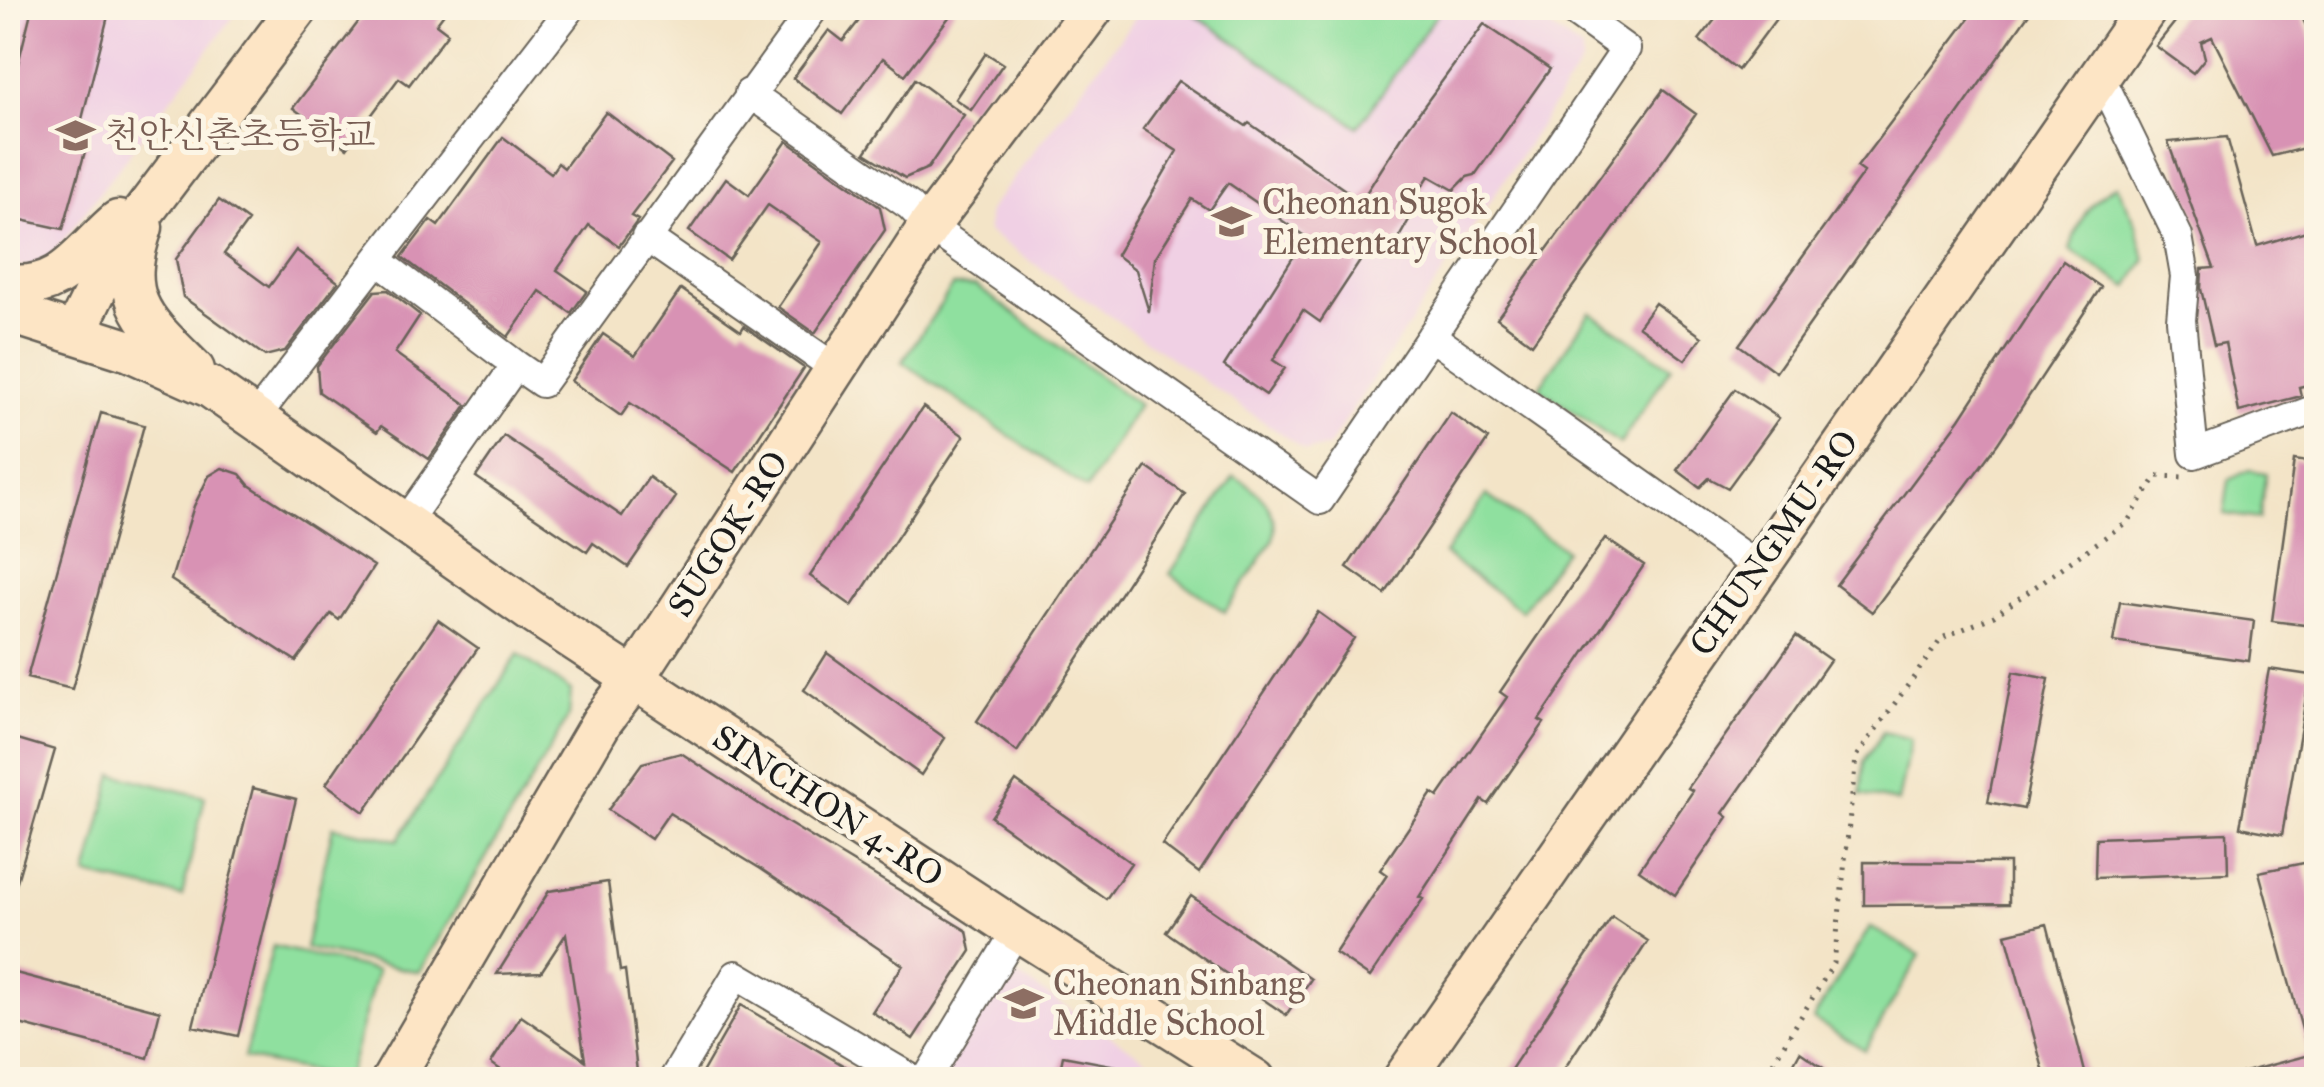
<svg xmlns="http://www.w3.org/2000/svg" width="2324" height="1087" viewBox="0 0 2324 1087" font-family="'IM FELL Great Primer','Noto Serif KR',serif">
  <rect width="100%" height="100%" fill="#fcf5e5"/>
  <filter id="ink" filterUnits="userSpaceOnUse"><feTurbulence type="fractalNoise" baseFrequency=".01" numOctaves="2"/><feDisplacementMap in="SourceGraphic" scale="20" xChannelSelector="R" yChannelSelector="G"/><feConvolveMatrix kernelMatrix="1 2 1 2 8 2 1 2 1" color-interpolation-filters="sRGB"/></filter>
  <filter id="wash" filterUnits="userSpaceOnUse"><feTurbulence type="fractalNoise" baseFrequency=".0048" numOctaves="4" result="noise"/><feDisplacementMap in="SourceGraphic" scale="40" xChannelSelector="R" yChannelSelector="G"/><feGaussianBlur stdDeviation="2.25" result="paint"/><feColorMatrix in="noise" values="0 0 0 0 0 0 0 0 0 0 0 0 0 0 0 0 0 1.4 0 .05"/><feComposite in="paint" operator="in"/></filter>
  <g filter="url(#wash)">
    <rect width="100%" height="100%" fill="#f3e4c7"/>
    <!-- built -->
    <path fill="#f0d0e4" d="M8 8H240L40 271 8 262Z
      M1143 8H1523L1582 50V62L1328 447 1306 451 988 232V211Z
      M1001 976 1020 977 1177 1079 941 1080Z"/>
    <!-- green -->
    <path fill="#8fe09f" stroke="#567e5e" stroke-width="2.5" d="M1185 8H1441L1358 127Z
      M2117 185 2137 226 2145 260 2128 287 2070 250C2077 223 2091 197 2117 185Z
      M953 286H976L1139 405 1087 489 902 362Z
      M1590 312 1671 367 1620 444 1539 388Z
      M2249 470 2266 473 2259 519 2224 514 2229 480Z
      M1234 476C1259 490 1280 511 1273 540L1225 612 1170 574Z
      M1486 495 1565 550 1522 611 1444 554Z
      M518 654 571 691 569 716 419 972 305 948 333 827 398 840Z
      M1883 732 1911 739 1898 802 1861 795 1864 762Z
      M113 774 205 797 182 896 87 875Z
      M1870 927 1920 955 1865 1050 1813 1019Z
      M273 946 377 971 347 1079 244 1058Z"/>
    <g id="blocks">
      <!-- building -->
      <path fill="#d892b4" d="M32 8H110L77 139 88 141 63 229 8 217V92H11Z
        M369 8H448L436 24 448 33 409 85 399 78 347 148 293 108Z
        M869 8H956L905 75 883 58 842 114 793 78 829 30 843 41Z
        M1724 8H1784L1738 70 1699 40Z
        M1977 8H2033L1776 372 1739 345 1864 172 1857 167Z
        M2186 8H2298L2316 48V145L2272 156 2212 37 2201 42 2205 58 2193 73 2156 46Z
        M1484 24 1550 69 1475 175 1467 177 1454 190 1429 176 1404 215 1410 218 1393 248 1376 237 1320 322 1303 310 1273 360 1285 368 1266 395 1224 366 1306 237 1228 183 1209 210 1192 199 1155 258 1149 312 1136 270 1116 255 1177 151 1143 129 1178 81 1246 126 1249 123 1361 201 1407 129Z
        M986 53 1003 64 971 110 955 99Z
        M915 79 964 115 928 168 905 178 865 153Z
        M1663 90 1696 114 1532 344 1497 318Z
        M606 112 672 162 631 216 638 220 619 246 589 225 557 270 587 291 571 313 540 291 508 337 402 257 430 220 438 226 503 137 551 173 558 163 564 168Z
        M2227 137 2257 246 2316 228V383L2299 387 2301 396 2239 412 2225 343 2214 345 2201 289 2202 269 2214 268 2168 142Z
        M787 141 880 207 885 230 815 333 778 307 822 242 768 205 729 260 689 231 726 178 749 195Z
        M219 200 248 221 224 254 269 287 296 250 338 282 285 351 265 356 183 297 176 259Z
        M2063 261 2101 287 1998 443 1872 612 1836 585 1960 419Z
        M681 289 741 331 744 326 804 368 735 472 630 403 621 416 571 381 603 334 635 356Z
        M388 290 420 315 395 353 467 405 429 459 381 426 377 432 319 392 317 366 375 291Z
        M1655 303 1702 337 1685 360 1638 326Z
        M1735 389 1779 418 1728 488 1709 478 1700 487 1677 470Z
        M923 407 964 436 852 606 810 576Z
        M101 413 144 425 72 689 27 678Z
        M1451 413 1488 439 1385 594 1347 567Z
        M504 436 622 516 649 477 676 497 628 567 593 543 587 552 476 477Z
        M2294 460 2316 463V597L2313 626 2272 621Z
        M1146 467 1185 494 1017 752 977 721Z
        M222 468 240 474 249 485 374 566 339 620 331 614 296 661 171 580 194 506 209 476Z
        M1605 538 1644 565 1539 720 1544 723 1488 804 1482 800 1419 897 1423 899 1370 977 1335 953 1387 875 1380 870 1432 793 1438 797 1507 697 1500 692Z
        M2120 602 2254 621 2249 661 2113 642Z
        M1318 612 1354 638 1199 873 1162 845Z
        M438 620 478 648 364 812 326 784Z
        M1796 636 1830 660 1723 813 1728 817 1675 895 1639 870 1693 791 1688 788Z
        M827 653 945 738 921 775 804 690Z
        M2269 669 2310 675 2282 835 2240 827Z
        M2013 672 2049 679 2024 809 1988 802Z
        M11 737 55 750 13 895 8 894V748Z
        M681 753 788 823 967 931 971 951 913 1039 872 1012 903 965 761 869 669 813 651 839 608 810 642 763Z
        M1016 781 1131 863 1106 899 991 817Z
        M253 788 296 799 238 1036 193 1026Z
        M2227 833 2228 873 2095 878 2096 838Z
        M1864 862 2009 863V904L1864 905Z
        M2304 863 2316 915V1080H2242L2241 1073 2309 1055 2259 872Z
        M608 882 620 971 625 970 638 1080H515L491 1063 521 1016 585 1060 566 934 541 972 497 974 549 891Z
        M1191 896 1311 979 1286 1015 1166 932Z
        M1612 917 1648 941 1557 1080H1504Z
        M2047 924 2087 1080H2046L2006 934Z
        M8 971 160 1011 148 1058 8 1021Z
        M741 1005 868 1080H698Z
        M1800 1052 1841 1080H1785Z
        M1063 1056 1132 1069 1131 1080H1058Z"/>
    </g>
  </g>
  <g filter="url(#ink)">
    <use href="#blocks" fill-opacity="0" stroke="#676258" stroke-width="2.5"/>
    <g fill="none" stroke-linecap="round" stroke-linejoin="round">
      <defs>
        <path id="street" d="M2100 76 2178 236 2185 276 2181 320 2194 454 2316 409
          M749 93 910 206 929 226 1320 500 1626 49 1569 8
          M646 237 835 368
          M377 260 516 365
          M1431 336 1757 566
          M255 418 571 8
          M404 525 516 365 542 383 814 8
          M673 1080 736 975 914 1080
          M926 1080 1017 930"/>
        <path id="secondary" d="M142 227C117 301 144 320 194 370
          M8 285C63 291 80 253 118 221
          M8 312 130 351 210 387 532 612 1017 930 1255 1080
          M76 331 117 247 298 8
          M392 1080 602 721 634 679 929 226 1093 8
          M1403 1080 2147 8"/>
      </defs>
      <!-- street casing -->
      <use href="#street" stroke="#676258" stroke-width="32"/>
      <!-- secondary casing -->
      <use href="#secondary" stroke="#676258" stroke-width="45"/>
      <!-- path -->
      <path stroke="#676258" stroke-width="5" stroke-dasharray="2.5 8" stroke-linecap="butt" d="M1762 1080 1834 963 1856 758 1864 746 1942 638 1994 616 2128 521 2157 476 2183 477"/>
      <!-- street -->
      <use href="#street" stroke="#fff" stroke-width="28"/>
      <!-- secondary -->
      <use href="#secondary" stroke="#fde5c5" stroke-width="40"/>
    </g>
  </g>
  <!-- icons -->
  <defs>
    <symbol id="school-bare" viewBox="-9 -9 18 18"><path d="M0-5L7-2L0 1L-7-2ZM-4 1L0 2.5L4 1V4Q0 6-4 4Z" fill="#8d6e63" stroke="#fcf5e5" stroke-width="2.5" paint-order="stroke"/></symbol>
  </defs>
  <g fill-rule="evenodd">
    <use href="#school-bare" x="48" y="108" width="55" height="55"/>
    <use href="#school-bare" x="1204" y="194" width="55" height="55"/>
    <use href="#school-bare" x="996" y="976" width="55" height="55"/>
  </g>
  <g text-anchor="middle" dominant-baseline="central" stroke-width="10" stroke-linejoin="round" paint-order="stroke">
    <!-- education labels -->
    <g font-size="35" fill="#785e54" stroke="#fcf5e5" text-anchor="start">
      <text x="105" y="135">천안신촌초등학교</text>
      <text x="1262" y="202">Cheonan Sugok<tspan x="1262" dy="40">Elementary School</tspan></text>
      <text x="1053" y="983">Cheonan Sinbang<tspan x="1053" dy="40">Middle School</tspan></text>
    </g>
    <!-- street labels -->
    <g font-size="35" fill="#1c1c1c" stroke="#fcf5e5">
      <text transform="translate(728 534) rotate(-57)">SUGOK-RO</text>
      <text transform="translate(1774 543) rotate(-55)">CHUNGMU-RO</text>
      <text transform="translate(828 806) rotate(33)">SINCHON 4-RO</text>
    </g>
  </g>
  <!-- margin -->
  <rect width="2324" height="1087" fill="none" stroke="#fcf5e5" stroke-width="40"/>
</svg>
